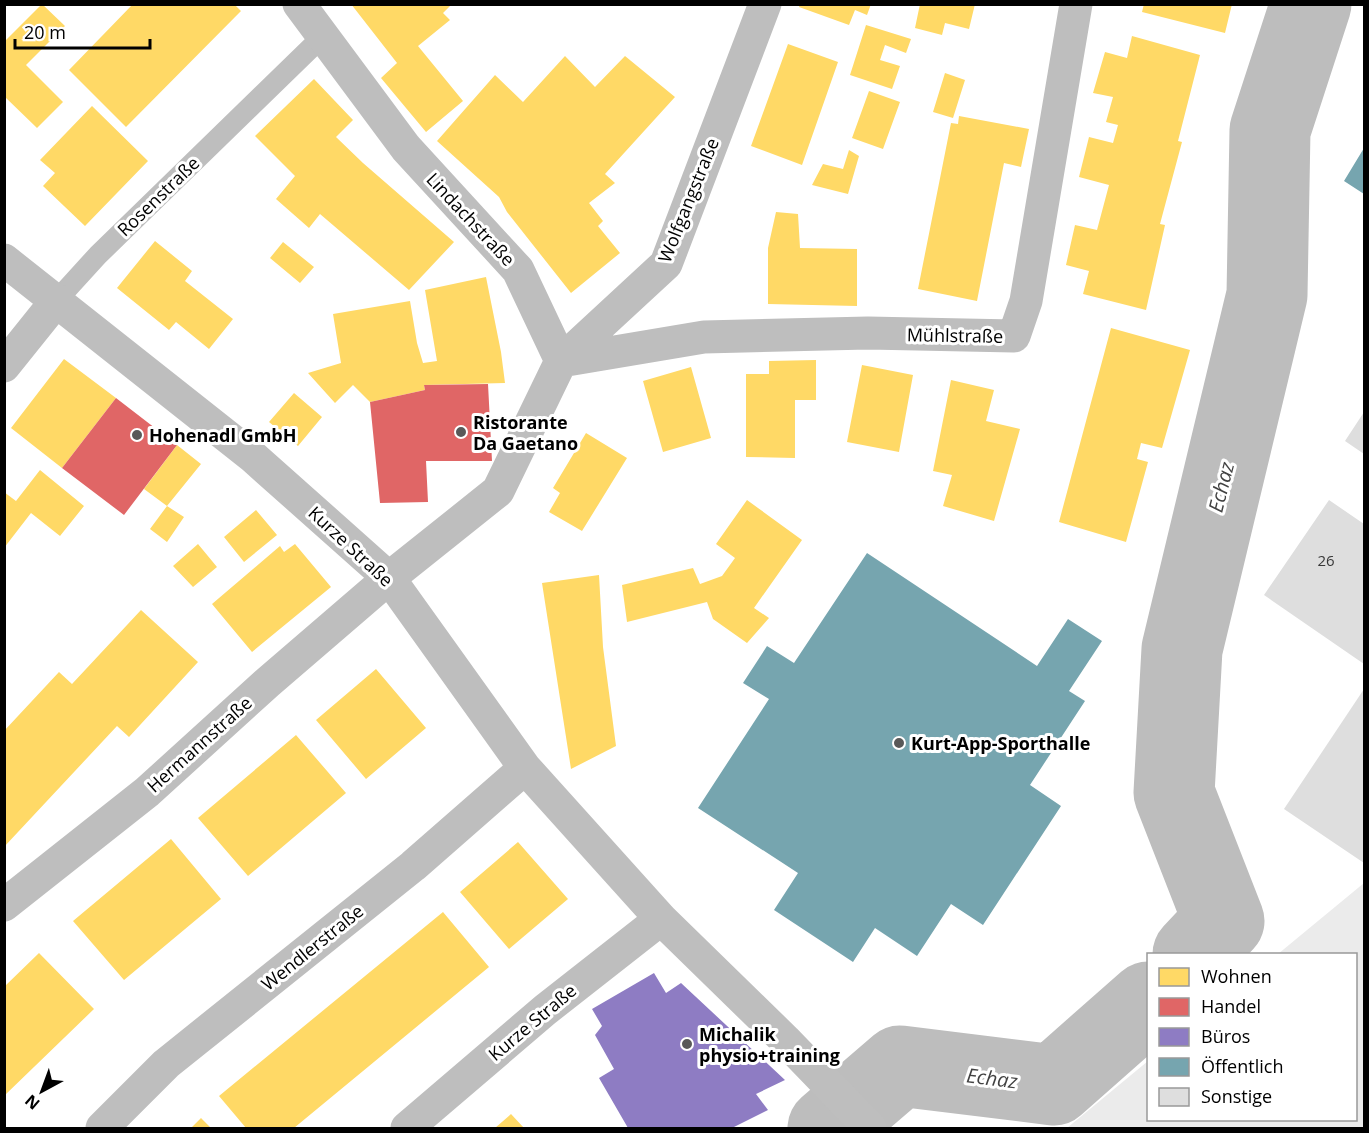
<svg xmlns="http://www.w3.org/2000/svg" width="1369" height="1133" viewBox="0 0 1369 1133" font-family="'Open Sans',sans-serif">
  <rect width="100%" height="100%" fill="#fff"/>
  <!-- green -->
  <path fill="#ebebeb" d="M1364 883V1128H1067L1148 1061V1120H1356V954H1278Z"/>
  <!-- homes -->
  <path fill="#ffd966" d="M42 4 65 26 26 65 63 102 37 128 4 96V42Z
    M133 4H234L241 11 126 127 69 70Z
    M351 4H452L443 13 450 20 418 46 463 101 426 132 381 78 397 63Z
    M800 4H871L867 15 855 10 849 25 799 7Z
    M920 4H975L969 29 945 23 942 35 915 28Z
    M1144 4H1232L1225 33 1142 12Z
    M866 25 911 39 906 53 885 45 880 60 900 66 892 89 850 75Z
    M1132 36 1200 55 1178 141 1182 142 1160 224 1165 225 1146 310 1083 294 1089 271 1066 265 1075 225 1097 230 1109 185 1079 177 1089 137 1113 143 1118 125 1106 122 1113 97 1093 93 1105 52 1127 58Z
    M788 44 838 62 802 165 751 146Z
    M565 56 595 87 625 56 675 97 605 174 615 183 589 203 603 221 598 226 620 253 571 293 507 212 499 197 437 141 495 75 523 102Z
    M945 73 965 80 953 118 933 112Z
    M314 79 353 120 336 137 363 163 454 242 409 290 320 214 309 228 276 199 295 176 255 136Z
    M869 91 900 102 883 149 852 138Z
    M92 106 148 161 85 226 43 186 55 173 40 160Z
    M959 116 1029 129 1021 167 1004 163 977 301 918 289 951 123 958 124Z
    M849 150 859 156 848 194 812 185 823 164 843 169Z
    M776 212 798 214 800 248 857 249V306L768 304V248Z
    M155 241 192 271 185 281 233 319 209 349 176 322 169 330 117 288Z
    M283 242 314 267 300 283 270 258Z
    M486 277 501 352 505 383 424 385 425 390 370 402 353 385 335 403 308 373 341 363 333 314 410 301 417 343 423 363 437 361 425 290Z
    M1111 328 1190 350 1162 448 1141 443 1137 459 1148 462 1126 542 1059 522Z
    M64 359 116 398 62 468 11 428Z
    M816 360V400H795V458L746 457V374H769V361Z
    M862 365 913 375 899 452 847 442Z
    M691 367 711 438 663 452 643 381Z
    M951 380 994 390 986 421 1020 429 994 521 943 506 952 475 933 471Z
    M294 393 322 417 298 446 269 422Z
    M586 433 627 458 582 531 549 512 560 493 553 488Z
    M177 445 201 464 167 506 144 489Z
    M40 470 84 506 60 536 31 513 4 548V492L16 501Z
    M747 500 802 540 754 608 769 618 747 643 713 619 707 602 627 622 622 585 693 568 700 584 722 576 735 558 716 544Z
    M167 506 184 517 167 542 150 529Z
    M256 510 277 535 244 562 224 537Z
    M198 544 217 567 193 587 173 566Z
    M295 544 331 587 252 652 212 604 280 546 284 552Z
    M599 575 603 647 616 746 571 769 542 583Z
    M141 610 198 662 129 737 117 726 4 847V731L59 672 72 684Z
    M376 669 426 728 366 779 316 720Z
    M296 735 346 793 248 876 198 818Z
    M171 839 221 899 124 980 73 921Z
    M518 842 568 899 509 949 460 892Z
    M443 912 489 967 294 1128H246L219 1096Z
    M39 953 94 1009 4 1096V987Z
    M511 1114 524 1128H495Z
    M201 1118 211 1128H191Z"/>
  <!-- shops -->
  <path fill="#e06666" d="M488 384 492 461H426L428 502 380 503 370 402 425 390 424 385Z
    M116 398 177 445 124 515 62 468Z"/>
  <!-- offices -->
  <path fill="#8e7cc3" d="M654 973 666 993 681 983 785 1080 756 1094 768 1110 732 1128H628L599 1078 614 1069 595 1035 602 1026 592 1009Z"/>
  <!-- public -->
  <path fill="#76a5af" d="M1364 148V194L1344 181Z
    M867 553 1037 666 1068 619 1102 641 1069 691 1085 701 1030 785 1061 806 983 925 951 904 917 956 875 928 853 962 774 910 798 873 698 808 769 699 743 683 767 646 794 663Z"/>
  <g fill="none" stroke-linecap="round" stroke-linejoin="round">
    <!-- river -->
    <path stroke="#bdbdbd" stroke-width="81" d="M1193 954 1224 921 1174 793 1182 649 1267 295 1270 130 1311 4
      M828 1128 900 1066 1054 1085 1148 1002"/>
  </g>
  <!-- building -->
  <path fill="#dedede" d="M1364 412V454L1345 441Z
    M1329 500 1364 524V664L1264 595Z
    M1364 689V863L1284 809Z"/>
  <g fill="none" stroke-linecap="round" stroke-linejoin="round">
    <!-- lane -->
    <path stroke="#bebebe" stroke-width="21" d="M57 300 98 255 323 36"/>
    <!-- street -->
    <path stroke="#bebebe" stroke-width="33" d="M299 4 406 148 518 270 561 361
      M4 260 252 456 389 578 525 768 661 919 785 1040 870 1128
      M561 361 704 337 868 333 1014 336 1026 301 1076 4
      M4 366 57 300
      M4 905 147 792 267 683 389 578 498 491 561 361 666 264 765 4
      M102 1128 166 1064 413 866 525 768
      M407 1128 545 1010 661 919"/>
  </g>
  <!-- markers -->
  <g fill="#595959" stroke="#fff" stroke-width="2">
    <circle cx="461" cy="432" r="6"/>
    <circle cx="137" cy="435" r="6"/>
    <circle cx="899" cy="743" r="6"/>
    <circle cx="687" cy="1044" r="6"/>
  </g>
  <g text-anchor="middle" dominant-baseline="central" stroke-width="6" stroke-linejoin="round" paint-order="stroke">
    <!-- number labels -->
    <g font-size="15" fill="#383838">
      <text x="1326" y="560">26</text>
    </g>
    <!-- street labels -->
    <g font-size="18" fill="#000" stroke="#fff">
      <text transform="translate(158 196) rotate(-44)">Rosenstraße</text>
      <text transform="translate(688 200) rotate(-68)">Wolfgangstraße</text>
      <text transform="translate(471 219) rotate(47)">Lindachstraße</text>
      <text transform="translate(955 335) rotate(1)">Mühlstraße</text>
      <text transform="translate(351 546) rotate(43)">Kurze Straße</text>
      <text transform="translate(199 744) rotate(-42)">Hermannstraße</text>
      <text transform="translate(312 947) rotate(-39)">Wendlerstraße</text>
      <text transform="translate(532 1022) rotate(-40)">Kurze Straße</text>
    </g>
    <!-- poi labels -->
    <g font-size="18" font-weight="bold" fill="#000" stroke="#fff" text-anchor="start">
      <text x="473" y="422">Ristorante<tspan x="473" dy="21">Da Gaetano</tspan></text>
      <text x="149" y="435">Hohenadl GmbH</text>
      <text x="911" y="743">Kurt-App-Sporthalle</text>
      <text x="699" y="1034">Michalik<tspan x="699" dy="21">physio+training</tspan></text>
    </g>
    <!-- water labels -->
    <g font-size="20" font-style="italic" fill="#424242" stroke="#fff">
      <text transform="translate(1221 487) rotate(-76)">Echaz</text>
      <text transform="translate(992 1078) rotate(7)">Echaz</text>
    </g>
  </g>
  <!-- border -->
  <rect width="1369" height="1133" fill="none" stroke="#000000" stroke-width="12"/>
  <!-- legend -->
  <rect x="1147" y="953" width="210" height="168" fill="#ffffff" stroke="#999999" stroke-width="1.5"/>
  <rect x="1159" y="968" width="30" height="18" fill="#ffd966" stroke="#999999" stroke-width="1.5"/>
  <text x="1201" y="983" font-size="18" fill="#000000">Wohnen</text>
  <rect x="1159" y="998" width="30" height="18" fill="#e06666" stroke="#999999" stroke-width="1.5"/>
  <text x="1201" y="1013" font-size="18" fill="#000000">Handel</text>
  <rect x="1159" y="1028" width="30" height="18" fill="#8e7cc3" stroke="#999999" stroke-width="1.5"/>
  <text x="1201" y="1043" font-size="18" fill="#000000">Büros</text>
  <rect x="1159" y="1058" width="30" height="18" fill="#76a5af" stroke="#999999" stroke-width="1.5"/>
  <text x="1201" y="1073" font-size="18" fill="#000000">Öffentlich</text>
  <rect x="1159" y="1088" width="30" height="18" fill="#dedede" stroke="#999999" stroke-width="1.5"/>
  <text x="1201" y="1103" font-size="18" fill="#000000">Sonstige</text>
  <!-- north arrow -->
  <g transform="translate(42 1091) rotate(221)" stroke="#ffffff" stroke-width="4.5" paint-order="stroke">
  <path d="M0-4.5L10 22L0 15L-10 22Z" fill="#000000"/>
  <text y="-9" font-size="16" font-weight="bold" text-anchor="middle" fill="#000000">N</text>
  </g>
  <!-- scale -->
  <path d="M15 39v9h135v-9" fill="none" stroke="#000000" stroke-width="3"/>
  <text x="24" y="39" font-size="18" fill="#000000" stroke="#ffffff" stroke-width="4.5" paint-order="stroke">20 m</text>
</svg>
